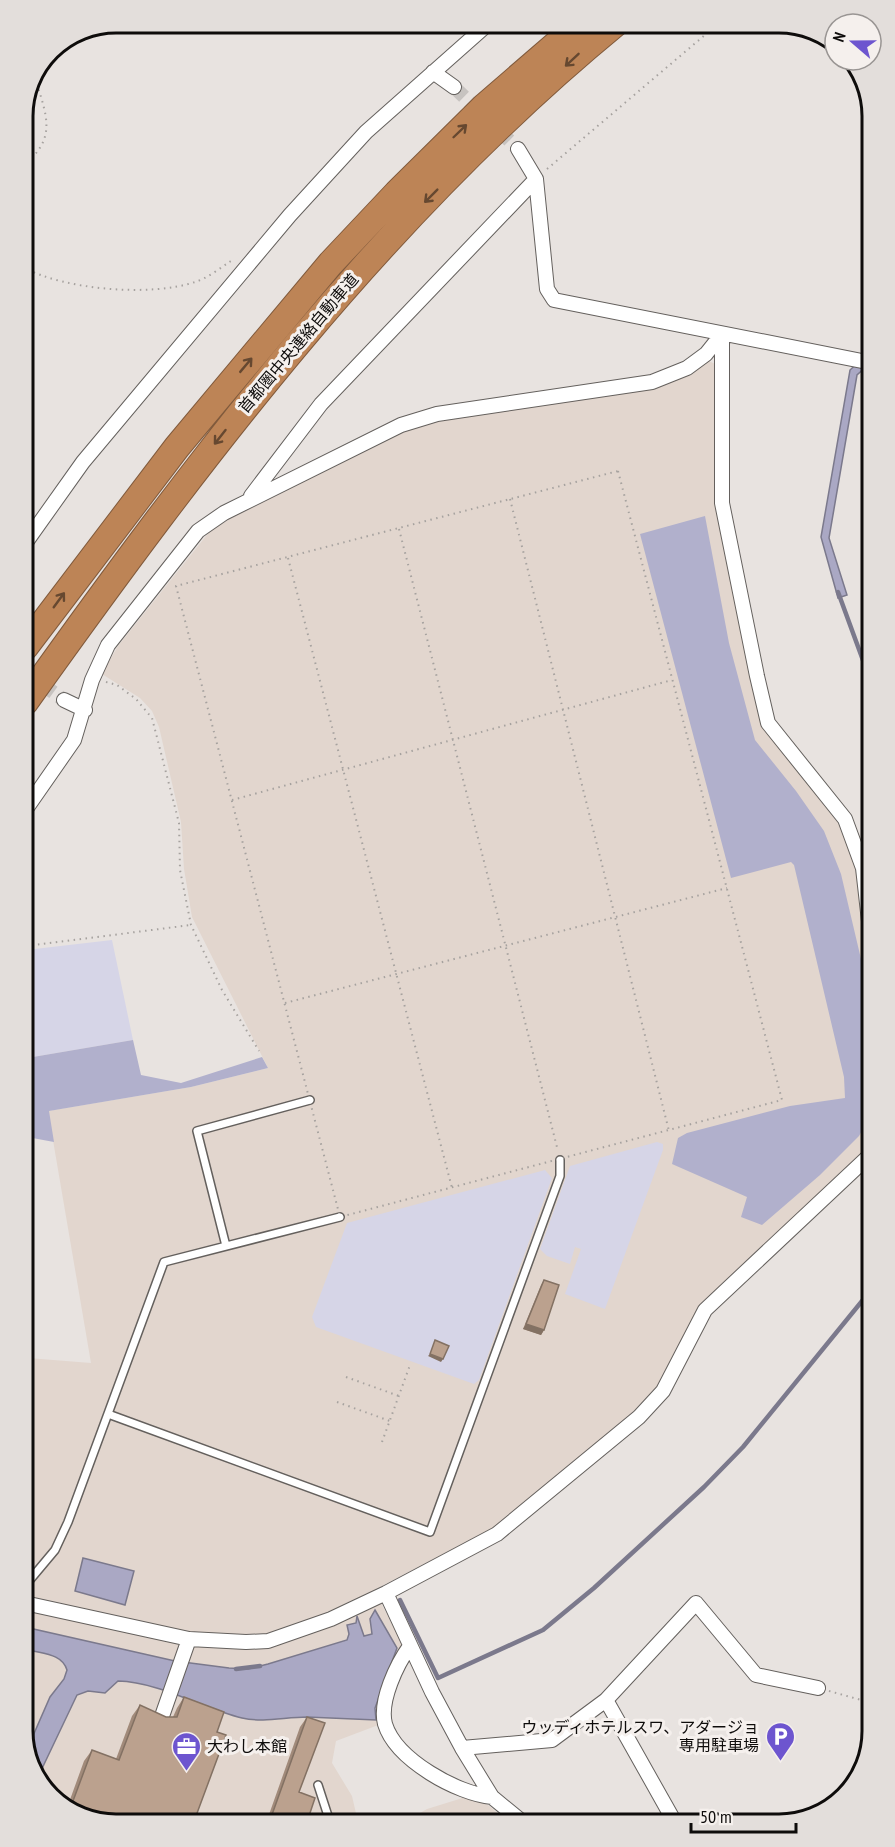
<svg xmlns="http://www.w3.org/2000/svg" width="895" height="1847" viewBox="0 0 895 1847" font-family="'PT Sans Narrow','Noto Sans JP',sans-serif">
  <rect width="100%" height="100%" fill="#e8e3e0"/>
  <!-- built -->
  <path fill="#e2d6ce" d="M707 360 715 364V487L719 523 755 700 769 735 840 825 847 839 857 876 864 931 869 950 870 1142 858 1158 701 1304 659 1385 637 1410 495 1527 374 1590 403 1645 381 1724 336 1741 332 1763 352 1796 358 1822 110 1824 59 1805 29 1767 28 1358 91 1363 48 1111 191 1087 268 1068 192 917 184 869 181 822 159 727 152 711 140 698 102 674 118 646 210 531 271 494 403 431 446 417 653 388 686 374Z
    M469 1796 488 1805 502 1817 499 1821H406L427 1809Z"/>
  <!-- green -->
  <path fill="#d6d5e7" d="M112 940 133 1040 27 1058 26 950Z
    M657 1142 663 1144V1150L605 1309 565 1294 581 1249 575 1247 570 1264 547 1256 540 1249 570 1166Z
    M545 1170 552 1178 479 1380 474 1384 316 1327 312 1317 347 1223Z"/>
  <!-- forest -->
  <path fill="#b1b0cc" d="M705 516 729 643 755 740 796 791 824 831 841 874 869 993 870 1116 859 1136 820 1175 762 1225 741 1217 747 1197 672 1164 678 1138 687 1133 790 1106 845 1098 844 1077 794 865 791 862 731 878 640 534Z
    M133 1040 141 1075 181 1083 262 1057 268 1068 191 1087 49 1111 54 1142 27 1137V1058Z"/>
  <!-- water -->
  <path fill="#aaa8c4" stroke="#7b798c" stroke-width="1.5" d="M867 354V366L857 375 829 538 847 595 838 598 821 537 850 370Z
    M83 1558 134 1571 125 1605 75 1591Z
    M375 1610 397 1648 375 1708 376 1720C353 1719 330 1718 307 1717 285 1717 264 1723 242 1718 202 1708 159 1682 118 1681L105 1693 88 1691 77 1695 38 1777 29 1767V1745L50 1697 64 1679 67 1670C62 1654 44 1654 29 1650V1628L175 1661 229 1668 248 1669 268 1664 347 1640 349 1634 347 1625 356 1623 357 1616 364 1636 372 1634 370 1619Z"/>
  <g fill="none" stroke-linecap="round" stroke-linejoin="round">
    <!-- stream -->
    <path stroke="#7b798c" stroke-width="4.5" d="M838 592 868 674
      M400 1600 438 1678 543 1630 594 1588 704 1487 743 1447 871 1290
      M236 1669 260 1666"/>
    <!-- minor-tunnel -->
    <path stroke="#c7c3c0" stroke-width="14" stroke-dasharray="14 7" stroke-linecap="butt" d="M454 87 518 149
      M25 672 64 700"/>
    <defs>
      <path id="service" d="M226 1246 197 1131 310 1100
        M108 1414 430 1532 560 1176V1160
        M29 1581 55 1550 68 1522 164 1262 340 1217
        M318 1785 330 1822"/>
      <path id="minor" d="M433 72 454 87
        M518 149 536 179 547 289 554 300 867 362
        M722 334V503L757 676 768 723 845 819 863 868 869 921
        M251 496 321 404 536 179
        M24 545 83 462 290 215 366 132 489 23
        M64 700 85 710
        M26 809 74 740 92 680 108 645 198 531 224 513 401 425 437 414 652 382 687 368 706 354 722 334
        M386 1593 432 1692 462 1748 492 1797 520 1820
        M29 1604 189 1639 246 1642 268 1641 331 1619 386 1593 497 1534 639 1417 663 1391 705 1310 870 1155
        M410 1646C397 1664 379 1701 385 1724 396 1760 458 1794 492 1797
        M606 1700 673 1819
        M161 1719 189 1639
        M462 1748 552 1740 606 1700 696 1603 756 1675 818 1688"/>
      <path id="motorway" d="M25 647 177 447 331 263 397 193 485 106 581 23
        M25 702C200 457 382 215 616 23"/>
    </defs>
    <!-- service casing -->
    <use href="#service" stroke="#64605d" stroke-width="10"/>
    <!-- minor casing -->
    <use href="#minor" stroke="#64605d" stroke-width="16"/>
    <!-- motorway casing -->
    <use href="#motorway" stroke="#805a3c" stroke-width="28"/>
    <!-- path -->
    <path stroke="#a6a29f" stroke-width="2" stroke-dasharray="1.5 4.5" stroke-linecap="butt" d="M23 166C56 139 48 119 36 81
      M547 169 719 23
      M23 267C64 290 151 297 195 282 208 278 220 268 231 261
      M618 471 782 1100 340 1217 176 586Z
      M510 499 669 1131
      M399 529 558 1151
      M288 558 452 1188
      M106 682 117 685 136 699 152 718 179 823 180 870 191 925 222 990 259 1051
      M232 800 672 680
      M26 946 191 925
      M285 1003 727 888
      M346 1377 399 1396
      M337 1402 390 1421
      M382 1442 410 1365
      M829 1691 872 1703"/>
    <!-- service -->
    <use href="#service" stroke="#fff" stroke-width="7"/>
    <!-- minor -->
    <use href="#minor" stroke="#fff" stroke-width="14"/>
    <!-- motorway -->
    <use href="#motorway" stroke="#bd8456" stroke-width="26"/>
  </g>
  <!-- wall -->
  <path fill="#a18a7a" d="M544 1280V1330L541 1335 523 1329 541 1285Z
    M184 1697 224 1712 110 1824 67 1808 84 1761 92 1750 116 1759 132 1716 140 1705 166 1717H173L177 1708Z
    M307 1717 299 1792 307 1822 266 1823 300 1727Z"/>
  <!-- shaded-wall -->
  <path fill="#837163" d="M526 1324 544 1330 541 1335 523 1329Z
    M430 1354 443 1359 441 1362 428 1356Z"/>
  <!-- building -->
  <path fill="#bba18e" stroke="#837163" stroke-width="1.5" d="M544 1280 559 1285 544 1330 526 1324Z
    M435 1340 449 1346 443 1359 430 1354Z
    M184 1697 224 1712 217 1732 226 1735 193 1824H110L70 1809 92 1750 119 1760 140 1705 166 1717H177Z
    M307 1717 325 1723 299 1792 315 1798 307 1822 269 1823Z"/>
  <!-- one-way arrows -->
  <defs><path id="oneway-shaft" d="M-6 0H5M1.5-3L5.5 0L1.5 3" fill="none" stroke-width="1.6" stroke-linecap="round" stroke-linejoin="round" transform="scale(1.5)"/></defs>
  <g stroke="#664830">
    <use href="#oneway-shaft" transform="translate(572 60) rotate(137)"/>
    <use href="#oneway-shaft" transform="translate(460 131) rotate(-44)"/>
    <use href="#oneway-shaft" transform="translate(431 196) rotate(135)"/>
    <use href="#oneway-shaft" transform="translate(246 365) rotate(-50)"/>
    <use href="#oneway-shaft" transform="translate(220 437) rotate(128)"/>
    <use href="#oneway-shaft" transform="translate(59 600) rotate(-54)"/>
  </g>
  <!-- icons -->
  <defs>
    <symbol id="parking-pin" viewBox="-11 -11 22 30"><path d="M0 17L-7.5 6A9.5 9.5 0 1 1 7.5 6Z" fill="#6d55cf" stroke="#f5f0ed"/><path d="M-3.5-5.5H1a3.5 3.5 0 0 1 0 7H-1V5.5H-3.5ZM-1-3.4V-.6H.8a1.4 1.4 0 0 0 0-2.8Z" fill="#fff"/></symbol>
    <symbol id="office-pin" viewBox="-11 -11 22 30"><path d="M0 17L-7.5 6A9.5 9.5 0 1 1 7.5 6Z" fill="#6d55cf" stroke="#f5f0ed"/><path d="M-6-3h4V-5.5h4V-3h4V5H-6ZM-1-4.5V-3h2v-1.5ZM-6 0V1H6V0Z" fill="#fff"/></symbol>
  </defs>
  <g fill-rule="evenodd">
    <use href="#parking-pin" x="764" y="1720" width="33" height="45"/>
    <use href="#office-pin" x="170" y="1730" width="33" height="45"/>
  </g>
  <g text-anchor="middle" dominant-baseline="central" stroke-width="6" stroke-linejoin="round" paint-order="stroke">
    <!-- street labels -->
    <g font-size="16" fill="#0e0c0b" stroke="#f5f0ed">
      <text transform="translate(298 343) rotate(-50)">首都圏中央連絡自動車道</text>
    </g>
    <!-- poi labels -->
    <g font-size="16" fill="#0e0c0b" stroke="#f5f0ed" text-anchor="end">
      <text x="759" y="1727">ウッディホテルスワ、アダージョ<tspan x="759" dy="18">専用駐車場</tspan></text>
      <text x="207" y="1746" text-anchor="start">大わし本館</text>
    </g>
  </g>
  <!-- crop -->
  <path d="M0 0H895V1847H0ZM116 33H779A83 83 0 0 1 862 116V1731A83 83 0 0 1 779 1814H116A83 83 0 0 1 33 1731V116A83 83 0 0 1 116 33Z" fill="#e3dedb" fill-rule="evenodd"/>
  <path fill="none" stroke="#0e0c0b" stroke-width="3" d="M116 33H779A83 83 0 0 1 862 116V1731A83 83 0 0 1 779 1814H116A83 83 0 0 1 33 1731V116A83 83 0 0 1 116 33Z"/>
  <!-- north arrow -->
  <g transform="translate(853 42) rotate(290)"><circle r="28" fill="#f5f0ed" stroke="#999593" stroke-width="1.5"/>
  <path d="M0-4.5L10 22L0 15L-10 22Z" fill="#6d55cf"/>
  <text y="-9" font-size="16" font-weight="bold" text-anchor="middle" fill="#0e0c0b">N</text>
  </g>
  <!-- scale -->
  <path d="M691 1823v9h105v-9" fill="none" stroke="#0e0c0b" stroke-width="3"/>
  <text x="700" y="1823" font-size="18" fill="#0e0c0b" stroke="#f5f0ed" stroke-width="4.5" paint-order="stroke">50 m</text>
</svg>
